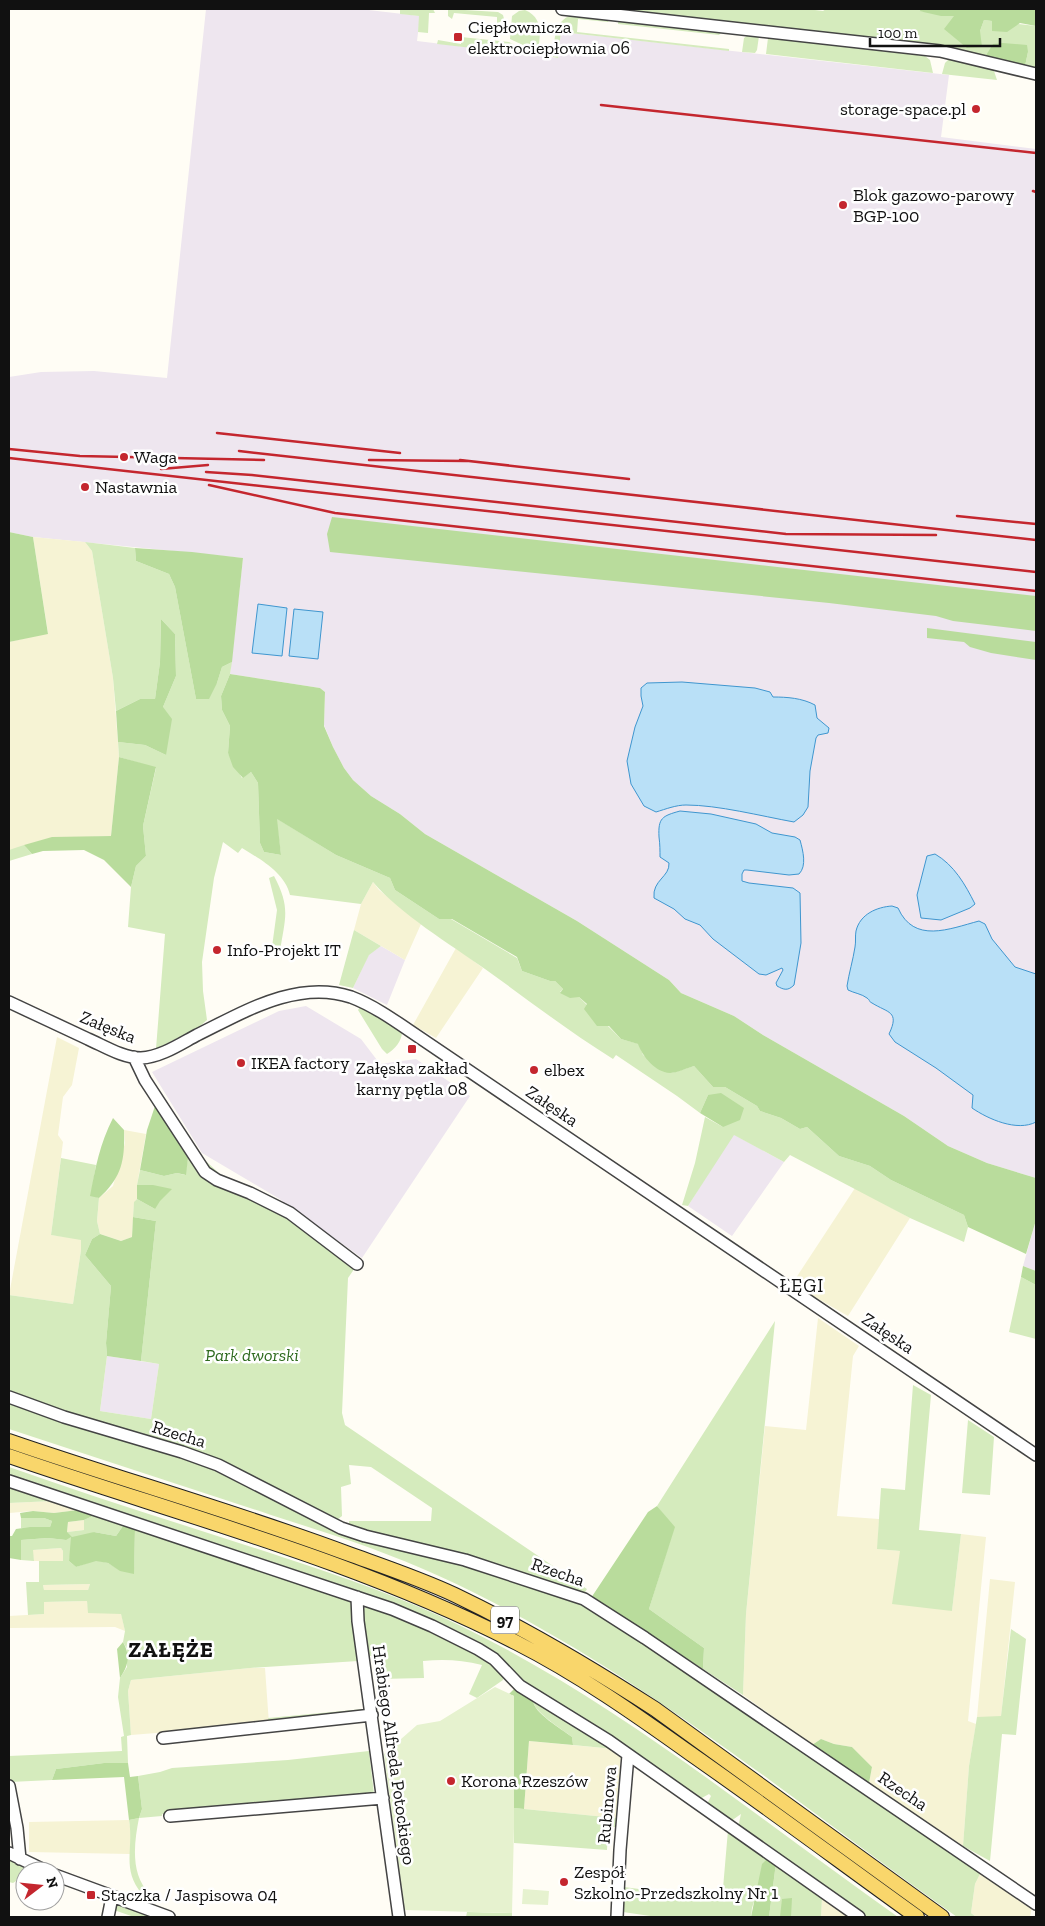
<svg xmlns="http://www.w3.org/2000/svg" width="1045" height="1926" viewBox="0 0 1045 1926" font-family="'Zilla Slab',serif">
  <rect width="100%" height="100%" fill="#fffdf5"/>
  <!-- industrial -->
  <path fill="#eee6ef" d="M206 9H360L420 16 417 41 558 58 561 32 949 75 941 137 1036 149V1178L987 1163 948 1146 904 1116 763 1035 734 1016 681 993 669 980 577 921 425 834 400 814 371 796 353 780 344 768 333 747 324 725 325 692 320 688 230 674 243 558 33 537 9 532V377L41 372 94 371 167 378Z
    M381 946 405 960 387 1005 353 988 369 954Z
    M306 1006 361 1039 380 1064 416 1059 470 1096 362 1258 278 1198 202 1153 152 1072 279 1011Z
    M733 1134 784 1162 732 1236 688 1206Z
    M1036 1220V1271L1023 1266Z
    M107 1356 159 1364 151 1419 100 1411Z"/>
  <!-- farmland -->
  <path fill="#f6f3d4" d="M33 537 85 542 92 551 113 678 119 757 111 836 90 837 9 850V642L48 633Z
    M373 882 379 890 421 924 405 960 354 930 361 904Z
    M456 948 483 968 436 1038 413 1025Z
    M57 1037 79 1048 72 1085 63 1097 58 1135 63 1142 51 1235 81 1239V1250L73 1304 9 1295Z
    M124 1130 146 1134 137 1185V1199L134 1203 132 1237 121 1241 100 1234 97 1221 99 1198 113 1186 125 1143Z
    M855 1188 910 1218 848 1316 792 1284Z
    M818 1318 859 1346 853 1356 837 1516 879 1519 878 1549 900 1551 952 1611 961 1534 986 1537 968 1721 976 1724 969 1766 963 1846 869 1783 872 1767 852 1747 834 1744 821 1739 812 1745 743 1695 746 1614 765 1426 806 1430Z
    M53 1501 78 1510 54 1513 33 1511 9 1513V1503Z
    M84 1520V1530L67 1532 68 1522Z
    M61 1548 63 1551V1561H34L32 1550Z
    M990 1579 1015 1582 1001 1717H977Z
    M90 1584 88 1590H44L43 1585Z
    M87 1601 89 1613H121L125 1631 115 1627 9 1628V1616L44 1614V1602Z
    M250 1668H265L269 1724 131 1735 128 1691 131 1680Z
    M529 1741 614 1749 621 1755 616 1818 524 1809Z
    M129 1820 131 1833 130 1854 29 1852V1822Z
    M981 1872 1032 1906 1030 1917H976L971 1913 975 1884Z
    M822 1898 848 1914 847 1917H821Z"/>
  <!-- green -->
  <path fill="#d5ebbd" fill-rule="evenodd" d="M400 9H433L435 13H429L428 33 418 32 419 16 400 14Z
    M448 9 498 12 503 15 504 19 497 24V17L454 13 452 19 448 16Z
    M629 9H807L823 11 826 9H922L919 11 955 15 980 31 984 20 1036 26V69L1025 66 1028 52 985 57 953 47 636 12Z
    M525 10C544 18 540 35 538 52L510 39 512 16 519 11Z
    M572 15 610 19 608 22 578 19 577 32 729 49V51L561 32 558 58 553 57C555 40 553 21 572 15Z
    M618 21 720 31 721 33 719 35 618 24Z
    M748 35 759 36 757 50 755 53 742 52 744 38Z
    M461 37 509 42 534 55 437 44 438 40 461 44Z
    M768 38 925 56 930 60 933 73 766 54Z
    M949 59 993 68 997 80 942 74 945 63Z
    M85 542 135 548 136 561 169 574 175 587 196 699 217 683 222 667 232 662 230 674 221 696 222 710 230 726 228 753 242 778 251 772 258 783 260 843 264 852 281 855 276 818 336 855 390 878 395 890 439 919H451L517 958 522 971 550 981H555L563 989 560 992 579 997 621 1039 639 1044 643 1055 672 1073 694 1066 713 1087H725L757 1106 760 1111 781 1118 800 1129 807 1127 839 1156 870 1166 891 1180 964 1215 968 1227 964 1242 910 1218 790 1155 784 1162 734 1135 688 1206 682 1205 695 1163 705 1117 723 1127 708 1095 700 1113 677 1096 616 1055 613 1059C568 1031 527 999 485 969 450 944 400 914 373 882L361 904 290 895C285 873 260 859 242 848L238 853 223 842 214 878 202 962 203 991 207 1020 199 1027 156 1049 165 934 128 927 131 887 136 866 146 856 143 826 156 768 119 757 118 742 145 745 166 755 163 707 176 676 175 634 161 619 160 662 155 699H140L116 711 113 678 92 551Z
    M24 845 32 854 9 861V850Z
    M274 876C291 908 285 918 280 951L272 947 277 910 269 878Z
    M354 930 381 946 369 955 353 988 339 985Z
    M360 1007 402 1032C402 1041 395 1049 387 1054L382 1049 358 1010Z
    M196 1152 221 1175 278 1201 359 1262 348 1278 342 1413 345 1425 587 1589 584 1594 354 1528 349 1524V1521H431L432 1508 371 1467 349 1465 351 1484 341 1487 342 1516 337 1520H333L150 1439 143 1433 117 1429 9 1392V1295L73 1304 81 1250V1240L51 1235 61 1158 96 1165 91 1195 99 1198 97 1221 100 1234 92 1239 85 1255 111 1286 106 1343 107 1356 100 1411 151 1419 159 1364 141 1361 156 1221 133 1217 134 1202 137 1199 155 1209 153 1185H137L140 1170 164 1176 177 1173 185 1175 188 1158Z
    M1021 1277 1036 1285V1339L1009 1332Z
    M775 1321 746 1614 743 1695 703 1669 704 1648 649 1609 674 1528 657 1506Z
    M913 1385 931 1395 919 1530 961 1534 952 1611 892 1604 900 1551 877 1549 881 1488 905 1490Z
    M9 1401 222 1471 295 1509 424 1555 474 1568 575 1600 604 1616 981 1872 975 1884 971 1913 976 1917H957C789 1798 628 1662 439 1576 385 1551 327 1533 271 1515 184 1486 96 1458 9 1429Z
    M968 1420 994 1437 990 1495 962 1493Z
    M9 1467C99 1499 191 1527 282 1557 343 1577 404 1598 461 1626 619 1703 755 1816 898 1917H866L738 1827 741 1814 731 1821 707 1804 711 1796 709 1794 700 1799 530 1689 456 1634 9 1477Z
    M9 1486 53 1501 9 1503Z
    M95 1515 123 1526 116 1536 94 1532 72 1547 69 1561 76 1567 96 1560 108 1563 120 1570 134 1569 135 1528 350 1599 353 1602 358 1661 250 1668 131 1680 128 1691 131 1735 127 1736 128 1763H104L56 1769 52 1780 10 1782 9 1756 122 1751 121 1737 124 1736 118 1697 120 1678 127 1667V1649L123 1642 125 1631 121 1614 88 1613 87 1601 44 1602V1614L28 1615 26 1582H39V1561H63V1551L61 1548 33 1550 34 1561 21 1560V1540L48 1538 66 1540 67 1532 84 1530V1520ZM90 1584 88 1590H44L43 1585Z
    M21 1518H44L52 1521 50 1527 21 1528Z
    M368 1606C391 1613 412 1623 433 1633 459 1644 484 1654 504 1674L503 1680 477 1698 469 1694 482 1665C462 1660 444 1659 423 1661L424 1678 380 1679 374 1657 368 1655 362 1613 365 1607Z
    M1011 1629 1026 1639 1016 1735 1002 1734 990 1861 963 1846 969 1766 977 1717 1001 1716Z
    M533 1700 614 1749 573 1745 572 1737C562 1729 533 1712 533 1700Z
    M363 1709 364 1714 269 1724 268 1718Z
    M369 1751 374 1794 181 1811 162 1814V1816L139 1818C134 1843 130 1875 150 1894L146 1902 138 1899 142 1894C121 1869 134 1849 129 1820L139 1818 142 1809 138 1776 160 1772 172 1768 288 1760Z
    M514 1808 616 1818 617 1827H608L607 1850 514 1843Z
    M728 1830 768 1858 752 1908 751 1917H657L623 1912 624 1887 722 1900Z
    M9 1858 24 1867 21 1878 13 1883 9 1882Z
    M776 1863 822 1898 821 1917H769Z
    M116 1905 153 1917H134L114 1910Z
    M467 1912 512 1913V1917H466Z"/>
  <!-- forest -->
  <path fill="#b9dc9c" d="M922 9H1028L1036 10V26L1020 23 1007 32 992 31V21L984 20 980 31 982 47 967 48 944 29 954 16H941L919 11Z
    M1003 43 1027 45 1028 52 1025 66 985 57 993 44Z
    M332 517 1036 596V631L953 621 936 616 829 603 330 552 327 534Z
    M9 532 33 537 48 634 9 642Z
    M135 548 192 552 243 558 232 662 222 667 217 683 209 699H196L175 587 169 574 136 561Z
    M161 619 175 634 176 676 163 707 172 719 166 755 145 745 118 742 116 711 140 699H155L160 662Z
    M927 628 1036 642V660L991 653 970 647 964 642 927 638Z
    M230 674 320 688 325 692 324 726 333 747 344 768 353 780 371 796 400 814 425 834 577 921 669 980 681 993 734 1016 763 1035 904 1116 948 1146 987 1163 1036 1178V1220L1026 1254 968 1227 964 1215 891 1180 870 1166 839 1156 807 1127 800 1129 781 1118 760 1111 757 1106 725 1087H713L694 1066C687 1068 677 1073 670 1073 655 1072 643 1057 638 1044L621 1039 609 1026H597L584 1009 587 1004 579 997 570 998 560 993 563 989 555 981H550L522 971 517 957 452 919H439L395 890 390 878 336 855 277 819 281 855 264 852 260 843 258 783 251 772 243 778 233 767 228 753 230 726 222 710 221 696Z
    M119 757 156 767 143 826 146 856 136 866 131 887 104 860 84 850 43 851 32 854 24 845 52 837 111 836Z
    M721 1093 744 1108 740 1120 723 1127 700 1113 708 1095Z
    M155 1106 185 1149 188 1158 186 1175 177 1173 164 1176 140 1170 147 1130Z
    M113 1118 124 1130C125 1160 122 1177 99 1198L90 1196C95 1169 100 1143 113 1118Z
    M137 1185H153L172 1189 160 1201 155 1209 137 1199Z
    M133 1217 156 1221 141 1361 107 1356 106 1343 111 1286 85 1255 92 1239 100 1234 121 1241 132 1237Z
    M1023 1266 1036 1271V1285L1021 1277Z
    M657 1506 675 1527 649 1609 704 1648 703 1669 591 1598 648 1512Z
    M78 1510 95 1515 84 1520 68 1522 67 1532 72 1537 94 1532 116 1536 123 1526 135 1528 134 1574 120 1571 108 1563 96 1561 76 1567 69 1561 71 1537 66 1540 48 1538 21 1540V1560L9 1558V1536H12L16 1529 30 1527H50L52 1521 44 1518H21L20 1513 33 1511 54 1513Z
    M123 1642C131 1656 128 1666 120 1678L117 1649Z
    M516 1687 533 1700C533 1713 562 1729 572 1737L573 1745 529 1741 524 1809 514 1808V1696L509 1694Z
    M821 1739 834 1744 852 1747 872 1767 869 1783 812 1745Z
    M104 1763H128L130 1777 138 1776 142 1809 139 1818 129 1820 124 1777 52 1780 56 1769Z
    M768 1858 776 1863 769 1917H751L762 1864Z
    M792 1898 791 1917H780L782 1899Z"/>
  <!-- pitch -->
  <path fill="#e6f2cf" d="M495 1687 514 1696V1827L512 1913 404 1910 384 1754 417 1725 440 1721Z
    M523 1889 549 1891 548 1905 522 1904Z"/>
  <!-- water -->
  <path fill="#b9e0f7" stroke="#3f96cf" d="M258 604 287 608 282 656 252 653Z
    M294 609 323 612 318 659 289 656Z
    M682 682 755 688 770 692 773 697C787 697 802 698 815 705L817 718 829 728 828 733 818 735 816 738 810 771 808 807 803 815 794 822C761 816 718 805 686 805 676 805 666 809 656 812L644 806 631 784 627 761 635 727 643 706 641 696V688L647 683Z
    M680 811 711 814 756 824 772 833 795 837 800 840C803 851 807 866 799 874L789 875 747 870H744L742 874V881L749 883 793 888 800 893 801 943 794 985C788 991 784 990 777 986L776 983 783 970 782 968 766 975 759 974 713 939 700 925 685 919 674 909 654 898C652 880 670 877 669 863L660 857C660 851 660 844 659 837 658 818 662 816 680 811Z
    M935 854C954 865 965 884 975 904L970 908 941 920 921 918 917 895 927 856Z
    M892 906 898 908C914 944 949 929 979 921L985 924 992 939 1015 967 1036 974V1122C1017 1132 988 1119 972 1108L973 1095 936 1068 895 1042 889 1034C900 1011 888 1013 872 1003 868 1001 871 1001 867 998 862 994 854 993 848 990L847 986C849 973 853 960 855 947 856 942 855 936 856 931 860 914 877 907 892 906Z"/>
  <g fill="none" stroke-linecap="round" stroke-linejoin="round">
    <defs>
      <path id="minor" d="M562 9 940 51 1036 74
        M9 1002C35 1014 62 1027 88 1039 104 1046 123 1058 141 1058 161 1057 180 1044 197 1035 244 1012 297 979 351 997 372 1005 391 1018 410 1031L1036 1455
        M134 1057 145 1080 205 1172 217 1180 250 1193 290 1213 357 1264
        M9 1397 64 1417 182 1452 218 1465 341 1528 365 1536 465 1560 584 1599 645 1638 1036 1904
        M9 1481 392 1609 432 1626 478 1649 494 1659 520 1686 609 1741 859 1917
        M357 1597 358 1621 399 1917
        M163 1738 372 1715
        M9 1786 17 1828 20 1859
        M170 1816 383 1798
        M9 1853 46 1871
        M55 1875 169 1917
        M108 1917 112 1897
        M617 1917 620 1850 628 1755"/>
      <path id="major" d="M9 1441C122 1480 237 1512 349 1554 385 1567 421 1579 455 1595 524 1628 590 1667 655 1709L942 1917
        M9 1456C180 1515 356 1560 517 1643 578 1674 635 1714 691 1754 767 1807 842 1863 917 1917"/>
    </defs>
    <!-- minor casing -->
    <use href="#minor" stroke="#444" stroke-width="14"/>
    <!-- major casing -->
    <use href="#major" stroke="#222" stroke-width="16"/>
    <!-- minor -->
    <use href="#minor" stroke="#fff" stroke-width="11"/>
    <!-- major -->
    <use href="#major" stroke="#f9d66b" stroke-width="14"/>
    <!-- rail -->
    <path stroke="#c4262e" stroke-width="2.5" d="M601 105 1036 153
      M1033 191 1036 192
      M217 433 400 453
      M9 449 80 456 264 460
      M239 451 1036 540
      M9 458 1036 572
      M369 460 466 461
      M460 460 629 479
      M161 469 208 465
      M206 472 252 475 786 534 936 535
      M209 485 335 513 1036 591
      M957 516 1036 524"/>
  </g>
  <!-- markers -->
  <g fill="#c4262e" stroke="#fff" stroke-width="2">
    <rect x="453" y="32" width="10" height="10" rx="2.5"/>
    <circle cx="976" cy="109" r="5"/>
    <circle cx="843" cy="205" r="5"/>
    <circle cx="124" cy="457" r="5"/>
    <circle cx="85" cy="487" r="5"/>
    <circle cx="217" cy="950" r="5"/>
    <rect x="407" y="1044" width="10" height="10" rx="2.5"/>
    <circle cx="241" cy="1063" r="5"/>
    <circle cx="534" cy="1070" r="5"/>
    <circle cx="451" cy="1781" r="5"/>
    <circle cx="564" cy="1882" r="5"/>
    <rect x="86" y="1890" width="10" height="10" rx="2.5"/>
  </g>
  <g text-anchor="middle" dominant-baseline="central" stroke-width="5" stroke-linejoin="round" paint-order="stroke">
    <!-- shield labels -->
    <rect fill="#fff" stroke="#585858" stroke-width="1" x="491" y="1606.5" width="28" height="27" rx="4"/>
    <g font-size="16" font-weight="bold" fill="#111">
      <text x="505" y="1620">97</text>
    </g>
    <!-- poi labels -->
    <g font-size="18" fill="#111" stroke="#fff" text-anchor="start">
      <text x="468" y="27">Ciepłownicza<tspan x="468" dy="21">elektrociepłownia 06</tspan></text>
      <text x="966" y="109" text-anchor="end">storage-space.pl</text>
      <text x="853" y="195">Blok gazowo-parowy<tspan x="853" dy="21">BGP-100</tspan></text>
      <text x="134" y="457">Waga</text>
      <text x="95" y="487">Nastawnia</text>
      <text x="227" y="950">Info-Projekt IT</text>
      <text x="251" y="1063">IKEA factory</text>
      <text x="412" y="1068" text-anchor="middle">Załęska zakład<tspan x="412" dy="21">karny pętla 08</tspan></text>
      <text x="544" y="1070">elbex</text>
      <text x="461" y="1781">Korona Rzeszów</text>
      <text x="574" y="1872">Zespół<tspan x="574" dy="21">Szkolno-Przedszkolny Nr 1</tspan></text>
      <text x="101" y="1895">Stączka / Jaspisowa 04</text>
    </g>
    <!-- street labels -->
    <g font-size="18" fill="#111" stroke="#fff">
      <text transform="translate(108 1027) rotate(22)">Załęska</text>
      <text transform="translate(552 1106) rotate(34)">Załęska</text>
      <text transform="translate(888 1333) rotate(34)">Załęska</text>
      <text transform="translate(179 1434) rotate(17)">Rzecha</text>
      <text transform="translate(558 1572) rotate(19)">Rzecha</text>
      <text transform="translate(394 1755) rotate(82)">Hrabiego Alfreda Potockiego</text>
      <text transform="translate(903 1791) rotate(34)">Rzecha</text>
      <text transform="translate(607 1805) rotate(-85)">Rubinowa</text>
    </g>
    <!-- park labels -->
    <g font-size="18" font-style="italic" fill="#2f6b1f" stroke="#fff">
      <text x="252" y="1355">Park dworski</text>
    </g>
    <!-- neighbourhood labels -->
    <g font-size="19" letter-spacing="1" fill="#111" stroke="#fff">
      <text x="802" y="1285">ŁĘGI</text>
    </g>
    <!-- district labels -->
    <g font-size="22" font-weight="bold" letter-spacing="1" fill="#111" stroke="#fff">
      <text x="171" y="1649">ZAŁĘŻE</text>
    </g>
  </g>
  <!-- border -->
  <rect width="1045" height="1926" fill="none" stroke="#111111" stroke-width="20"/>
  <!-- north arrow -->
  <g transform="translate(40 1886) rotate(74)"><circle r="24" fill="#ffffff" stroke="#a0a0a0"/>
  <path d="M0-4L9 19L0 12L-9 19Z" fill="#c4262e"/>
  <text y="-8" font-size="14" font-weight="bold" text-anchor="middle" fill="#111111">N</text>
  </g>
  <!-- scale -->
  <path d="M870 38v8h130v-8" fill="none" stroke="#111111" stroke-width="2.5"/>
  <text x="878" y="38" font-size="15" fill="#111111" stroke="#ffffff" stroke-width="4" paint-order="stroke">100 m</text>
</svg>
